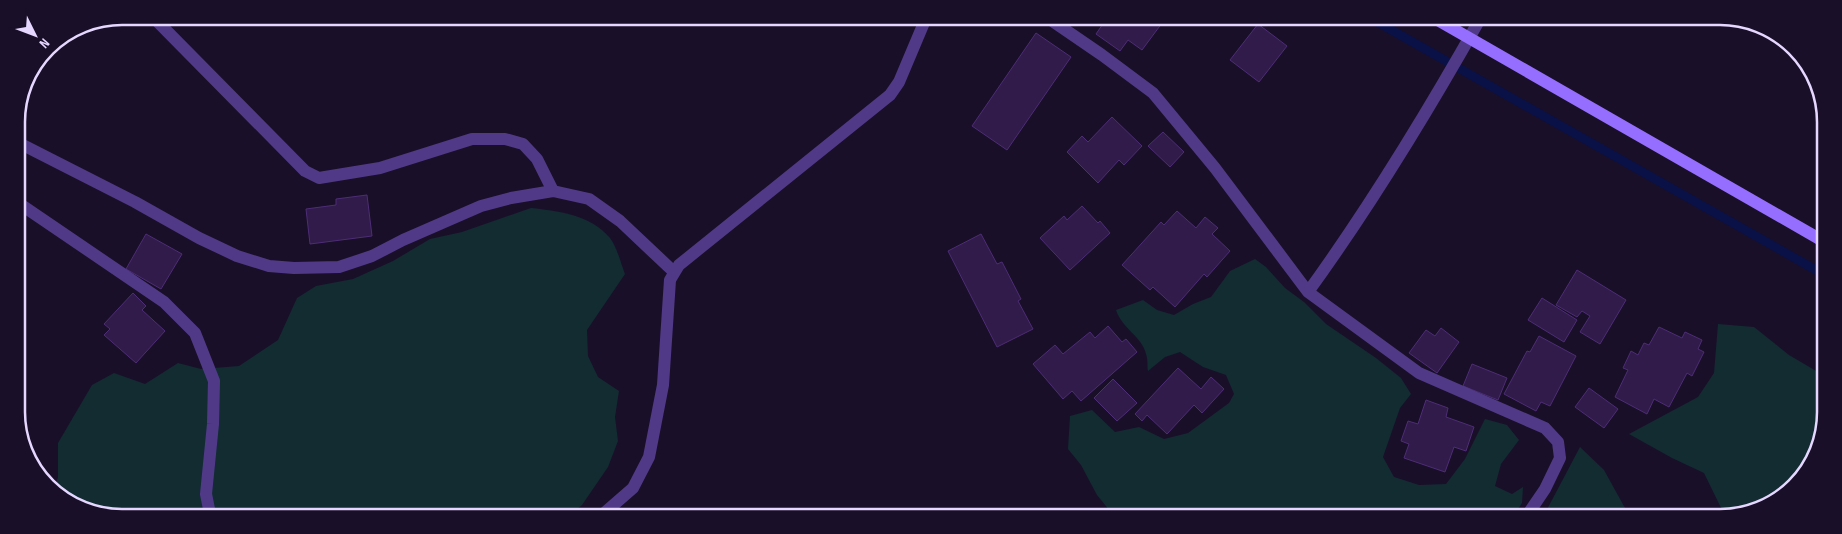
<svg xmlns="http://www.w3.org/2000/svg" width="1842" height="534" viewBox="0 0 1842 534" font-family="'Sofia Sans Condensed',sans-serif">
  <rect width="100%" height="100%" fill="#1a0f28"/>
  <!-- green -->
  <path fill="#122c32" d="M531 208C559 211 591 215 610 238 617 247 621 264 625 274L587 330 588 356 598 377 619 391 615 417 618 441 608 467 582 505 570 515 95 514 54 491 58 477V443L92 385 114 373 145 384 178 363 201 369 239 366 278 340 297 298 316 286 353 279 393 261 430 239 462 232Z
    M1255 259 1266 267 1285 288 1304 302 1326 324 1376 358 1401 378 1411 394 1400 408 1383 457 1394 477 1419 485 1446 484 1465 459 1485 419 1507 425 1519 440 1501 464 1495 486 1512 494 1523 487 1522 503 1513 517 1114 516 1097 495 1081 465 1068 449 1070 416 1092 410 1115 432 1139 427 1164 439 1188 433 1229 403 1234 394 1226 375 1203 367 1180 352 1165 357 1148 371C1147 366 1148 359 1146 354 1142 336 1122 329 1116 310L1143 300 1157 310 1174 315 1193 304 1211 297 1230 271Z
    M1718 324 1754 327 1789 355 1823 375 1822 439 1790 492 1727 518H1720L1725 516 1704 473 1672 458 1629 434 1698 397 1714 373Z
    M1580 447 1604 470 1625 508 1643 517H1543Z"/>
  <g fill="none" stroke-linecap="round" stroke-linejoin="round">
    <!-- stream -->
    <path stroke="#0a1147" stroke-width="9" d="M1372 19 1823 274"/>
  </g>
  <!-- building -->
  <path fill="#301b4a" stroke="#4d2d76" d="M1107 18 1165 19 1142 50 1128 40 1120 51 1096 34Z
    M1258 24 1287 46 1259 82 1230 60Z
    M1036 33 1071 57 1007 150 972 126Z
    M1112 117 1142 146 1124 165 1119 160 1098 183 1067 152 1082 136 1088 142Z
    M1163 132 1184 152 1170 167 1148 146Z
    M367 195 372 236 310 244 306 209 336 205V199Z
    M1082 206 1098 223 1100 221 1110 233 1070 270 1040 238 1064 216 1067 220Z
    M1177 211 1196 228 1205 217 1218 228 1212 234 1230 251 1207 277 1204 274 1175 307 1153 287 1150 290 1122 265 1161 222 1164 225Z
    M146 234 182 254 161 289 126 269Z
    M981 234 997 264 1002 262 1021 299 1018 301 1033 329 997 347 948 251Z
    M1577 270 1626 300 1600 344 1580 332 1590 316 1582 311 1577 317 1556 305Z
    M133 293 146 306 142 310 165 331 136 363 104 335 110 329 104 324Z
    M1542 298 1577 320 1564 342 1528 320Z
    M1108 326 1122 342 1126 339 1137 352 1081 401 1072 391 1063 399 1033 364 1055 345 1063 354 1090 332 1095 338Z
    M1659 327 1682 338 1685 332 1702 340 1698 349 1704 352 1692 376 1687 373 1669 407 1654 399 1647 414 1615 397 1628 370 1623 368 1631 351 1638 355 1644 343 1649 345Z
    M1441 328 1459 342 1437 373 1409 353 1426 330 1435 336Z
    M1539 336 1576 356 1550 406 1541 402 1536 411 1504 394 1527 351 1530 352Z
    M1472 364 1507 378 1498 400 1463 386Z
    M1178 368 1201 389 1211 377 1224 389 1202 413 1194 405 1167 434 1147 415 1142 421 1135 414Z
    M1113 379 1137 403 1117 421 1094 398Z
    M1589 388 1618 409 1604 428 1575 407Z
    M1426 400 1448 408 1446 417 1474 427 1466 451 1454 447 1445 472 1404 458 1409 444 1401 441 1408 421 1418 424Z"/>
  <g fill="none" stroke-linecap="round" stroke-linejoin="round">
    <!-- lane -->
    <path stroke="#503a88" stroke-width="12" d="M152 16 305 171 319 178 380 168 472 139H505L523 144 537 159 553 191"/>
    <!-- street -->
    <path stroke="#503a88" stroke-width="12" d="M1048 18 1102 55 1153 93 1215 168 1308 292 1419 373 1545 428 1558 442 1560 458 1545 489 1526 517
      M17 142 135 202 199 238 237 256 269 266 294 268 339 267 372 256 403 240 481 206 511 198 553 191 589 199 620 221 674 272
      M17 202 164 302 195 333 214 381 213 424 206 494 210 514
      M1308 292C1371 205 1427 113 1480 19
      M602 515 633 488 649 457 663 385 670 280 679 265 890 95 899 82 926 18"/>
    <!-- secondary -->
    <path stroke="#956eff" stroke-width="12" d="M1436 19 1823 241"/>
  </g>
  <!-- crop -->
  <path d="M0 0H1842V534H0ZM122 25H1720A97 97 0 0 1 1817 122V412A97 97 0 0 1 1720 509H122A97 97 0 0 1 25 412V122A97 97 0 0 1 122 25Z" fill="#1a0f28" fill-rule="evenodd"/>
  <path fill="none" stroke="#e5d7ff" stroke-width="2.5" d="M122 25H1720A97 97 0 0 1 1817 122V412A97 97 0 0 1 1720 509H122A97 97 0 0 1 25 412V122A97 97 0 0 1 122 25Z"/>
  <!-- north arrow -->
  <g transform="translate(35 35) rotate(132)" stroke="#1a0f28" stroke-width="4" paint-order="stroke">
  <path d="M0-4L9 19L0 12L-9 19Z" fill="#e5d7ff"/>
  <text y="-8" font-size="14" font-weight="bold" text-anchor="middle" fill="#e5d7ff">N</text>
  </g>
</svg>
